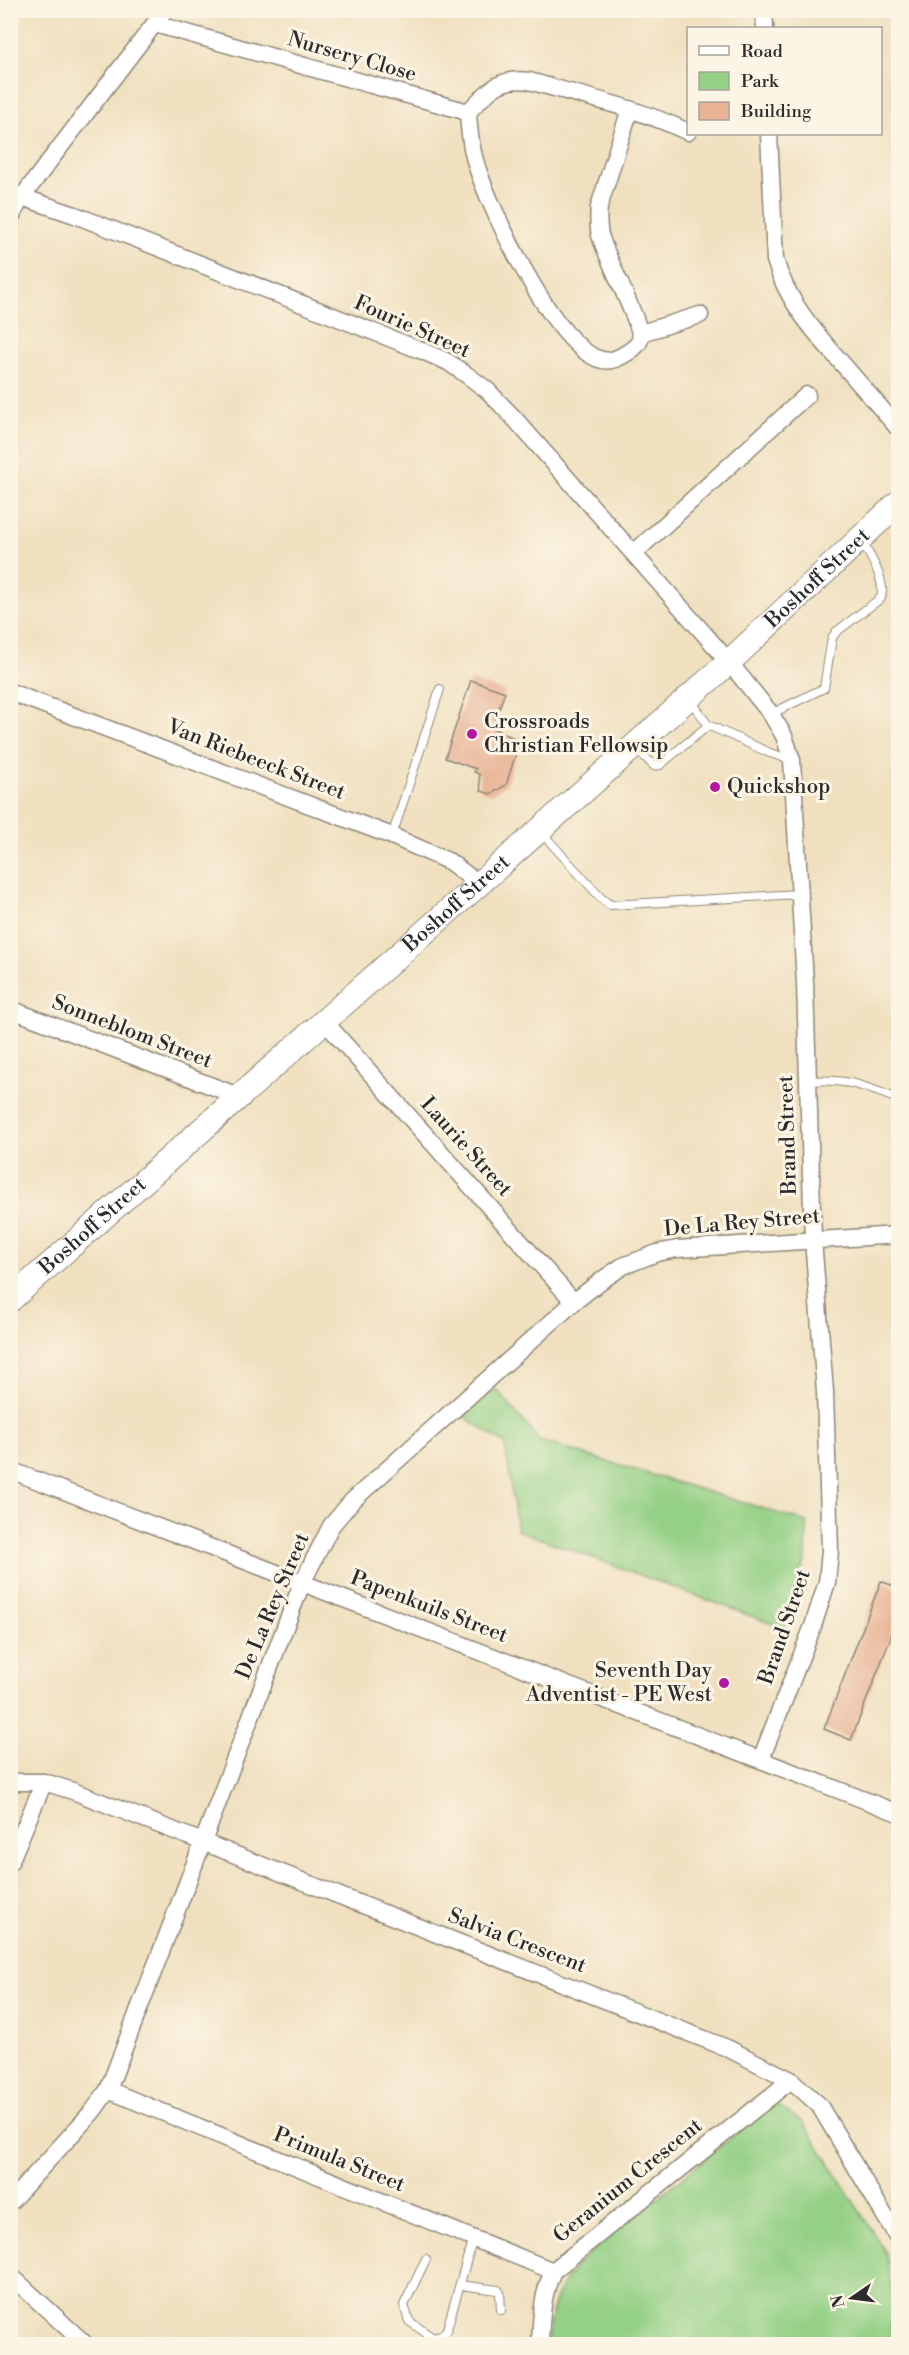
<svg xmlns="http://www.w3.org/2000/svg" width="909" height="2355" viewBox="0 0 909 2355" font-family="'Libre Bodoni',serif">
  <rect width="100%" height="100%" fill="#fcf5e5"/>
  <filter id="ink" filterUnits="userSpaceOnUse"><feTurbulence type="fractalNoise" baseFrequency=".0167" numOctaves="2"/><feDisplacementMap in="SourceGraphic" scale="12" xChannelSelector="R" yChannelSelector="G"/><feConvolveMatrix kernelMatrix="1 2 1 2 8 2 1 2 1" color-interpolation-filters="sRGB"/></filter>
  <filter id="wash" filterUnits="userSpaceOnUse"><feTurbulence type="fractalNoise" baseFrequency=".008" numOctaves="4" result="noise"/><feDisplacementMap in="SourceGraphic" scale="24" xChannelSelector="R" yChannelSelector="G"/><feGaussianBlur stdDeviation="1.35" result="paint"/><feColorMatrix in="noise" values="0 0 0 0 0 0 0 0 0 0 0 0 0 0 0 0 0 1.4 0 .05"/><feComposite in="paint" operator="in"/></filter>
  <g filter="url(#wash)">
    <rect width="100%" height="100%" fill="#f0e0c0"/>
    <!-- green -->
    <path fill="#94d085" stroke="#607e58" stroke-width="1.5" d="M495 1388 540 1441 807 1522 806 1558 784 1628 517 1530 505 1444 463 1416Z
      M774 2103 804 2123 886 2253 893 2299 890 2344H548C550 2305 555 2291 581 2260Z"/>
    <g id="blocks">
      <!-- building -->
      <path fill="#e8b295" d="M471 680 505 692 492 728 520 741 506 785 491 794 481 791 479 774 474 772 476 769 445 758Z
        M881 1581 898 1588V1619L851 1740 824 1729Z"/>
    </g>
  </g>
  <g filter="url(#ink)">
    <use href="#blocks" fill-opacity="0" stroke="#8e8676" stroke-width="1.5"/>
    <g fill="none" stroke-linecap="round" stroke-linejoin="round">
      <defs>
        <path id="lane" d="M771 714 824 688 832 638 836 632 881 598C886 579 870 557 862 541
          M708 725 770 753 792 760
          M636 748 654 766 660 765 704 729 708 725 690 699
          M540 831 601 898 610 905 800 894
          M392 836 440 689
          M809 1081C847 1078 863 1086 898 1099
          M426 2259 404 2305 409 2321 433 2338 442 2336 447 2329 473 2238
          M460 2285 498 2290 500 2293 501 2310"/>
        <path id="street" d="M764 10 765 28
          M155 24 468 112
          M630 109 599 207C598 217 598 226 600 235 605 255 644 329 640 340 637 348 623 356 615 359 567 378 490 207 478 170 471 151 469 132 468 112 487 93 499 76 529 81 582 96 638 108 688 132
          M769 134 775 260C787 301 813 330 840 361 860 384 879 406 898 428
          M10 193 75 215 420 350 448 362 467 375 487 390 514 418 729 662 771 714 784 736 792 760 805 984 813 1239 825 1392 830 1551 827 1582 813 1626 761 1759
          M10 219 22 197 54 155 165 10
          M641 333 700 315
          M634 553 807 395
          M10 692 392 836 450 862 479 884
          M10 1009 238 1096
          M325 1022 574 1302
          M10 1470 898 1813
          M10 1782H44L73 1791 727 2048 791 2080 819 2105 898 2238
          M10 1862 44 1782
          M108 2090 553 2271
          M10 2202 93 2111 108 2090 302 1583 331 1526 352 1501 574 1302 602 1280 623 1266 657 1253 677 1249 898 1235
          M10 2275 85 2344
          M540 2344C541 2318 542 2295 553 2271L791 2080"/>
        <g id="secondary">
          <path id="s1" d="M10 1300 729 662 898 503"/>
        </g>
      </defs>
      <!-- lane casing -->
      <use href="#lane" stroke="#8e8676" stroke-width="10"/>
      <!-- street casing -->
      <use href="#street" stroke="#8e8676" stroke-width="19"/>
      <!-- secondary casing -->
      <use href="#secondary" stroke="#8e8676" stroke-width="26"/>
      <!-- lane -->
      <use href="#lane" stroke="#fff" stroke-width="8"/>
      <!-- street -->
      <use href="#street" stroke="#fff" stroke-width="16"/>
      <!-- secondary -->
      <use href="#secondary" stroke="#fff" stroke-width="24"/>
    </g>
  </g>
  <!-- markers -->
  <g fill="#b5179e" stroke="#fcf5e5" stroke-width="2">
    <circle cx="472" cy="734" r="6"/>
    <circle cx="715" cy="787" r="6"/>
    <circle cx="724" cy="1683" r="6"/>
  </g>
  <g text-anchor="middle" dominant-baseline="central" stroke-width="6" stroke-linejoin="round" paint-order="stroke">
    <!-- street labels -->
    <g font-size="21" fill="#2b2b2b" stroke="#fcf5e5">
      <text transform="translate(352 57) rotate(16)">Nursery Close</text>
      <text transform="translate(412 327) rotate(24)">Fourie Street</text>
      <text stroke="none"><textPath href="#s1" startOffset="1083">Boshoff Street</textPath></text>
      <text transform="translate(256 760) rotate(21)">Van Riebeeck Street</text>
      <text stroke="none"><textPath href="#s1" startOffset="597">Boshoff Street</textPath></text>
      <text transform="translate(132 1032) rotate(21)">Sonneblom Street</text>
      <text transform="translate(788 1135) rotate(-92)">Brand Street</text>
      <text transform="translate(466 1147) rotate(48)">Laurie Street</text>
      <text transform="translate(742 1223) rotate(-5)">De La Rey Street</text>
      <text stroke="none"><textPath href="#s1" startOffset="111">Boshoff Street</textPath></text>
      <text transform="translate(273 1606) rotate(-67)">De La Rey Street</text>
      <text transform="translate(429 1607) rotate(21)">Papenkuils Street</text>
      <text transform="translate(785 1627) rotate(-71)">Brand Street</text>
      <text transform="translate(517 1941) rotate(21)">Salvia Crescent</text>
      <text transform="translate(339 2160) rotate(22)">Primula Street</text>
      <text transform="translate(628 2181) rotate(-39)">Geranium Crescent</text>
    </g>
    <!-- poi labels -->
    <g font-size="21" fill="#2b2b2b" stroke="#fcf5e5" text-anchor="start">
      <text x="484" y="722">Crossroads<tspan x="484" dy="24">Christian Fellowsip</tspan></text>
      <text x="727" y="787">Quickshop</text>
      <text x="712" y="1671" text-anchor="end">Seventh Day<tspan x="712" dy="24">Adventist - PE West</tspan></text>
    </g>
  </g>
  <!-- margin -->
  <rect width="909" height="2355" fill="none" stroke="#fcf5e5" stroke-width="36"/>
  <!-- legend -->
  <rect x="687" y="27" width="195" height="108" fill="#fcf5e5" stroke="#a8a49b" stroke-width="1.5"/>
  <rect x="699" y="46" width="30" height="9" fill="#ffffff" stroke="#a8a49b" stroke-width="1.5"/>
  <text x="741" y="57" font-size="18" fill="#2b2b2b">Road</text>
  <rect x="699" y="72" width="30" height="18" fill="#94d085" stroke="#a8a49b" stroke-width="1.5"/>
  <text x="741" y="87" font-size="18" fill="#2b2b2b">Park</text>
  <rect x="699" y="102" width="30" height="18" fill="#e8b295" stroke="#a8a49b" stroke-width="1.5"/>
  <text x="741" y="117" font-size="18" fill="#2b2b2b">Building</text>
  <!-- north arrow -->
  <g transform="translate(852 2298) rotate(256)" stroke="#fcf5e5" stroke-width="4.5" paint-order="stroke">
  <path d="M0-4.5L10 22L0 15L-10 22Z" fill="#2b2b2b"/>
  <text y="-9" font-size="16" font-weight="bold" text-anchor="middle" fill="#2b2b2b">N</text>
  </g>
</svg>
